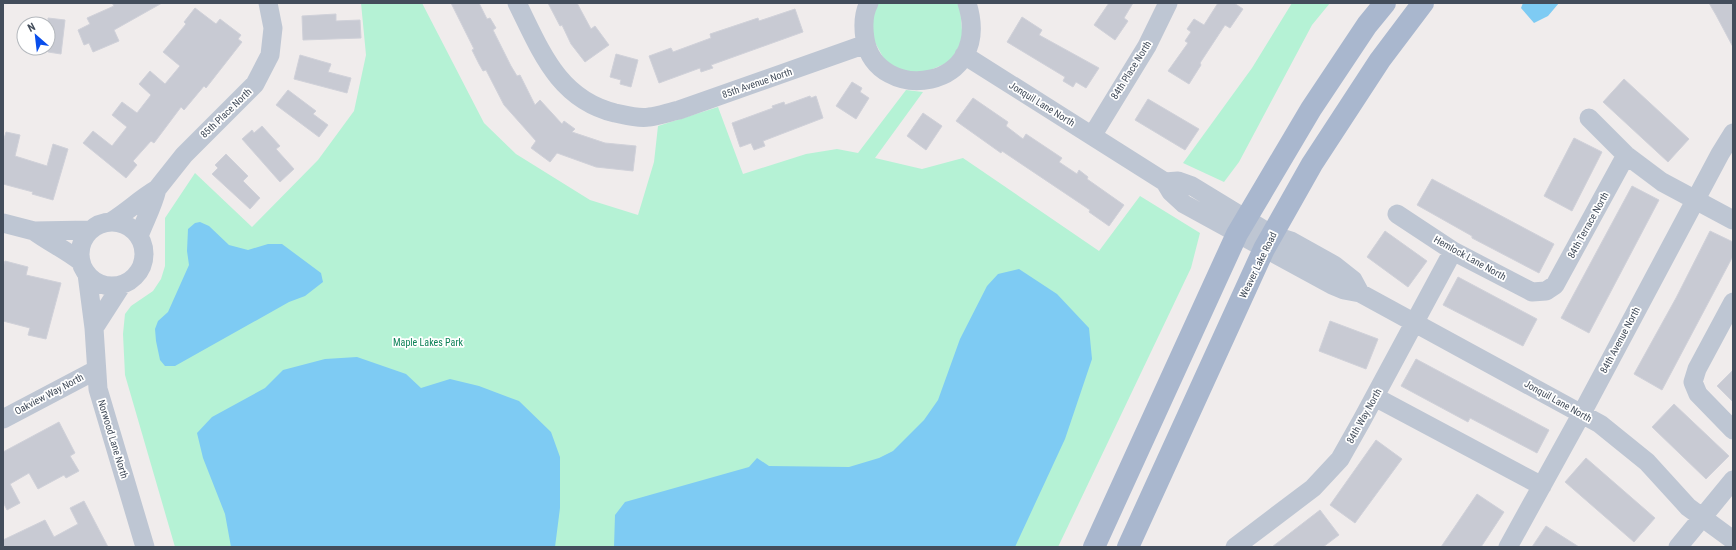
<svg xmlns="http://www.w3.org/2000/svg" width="1736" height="550" viewBox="0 0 1736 550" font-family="'Roboto Condensed',sans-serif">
  <rect width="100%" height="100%" fill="#f0ecec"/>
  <!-- green -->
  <path fill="#b5f2d5" d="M361 3H422L484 123 516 154 590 200 638 215 654 162 658 126 718 107 743 174 806 154 837 149 858 153 906 90 923 92 875 158 922 169 963 158 1099 251 1140 196 1200 233 1191 268 1058 547H175L125 375 123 334 125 314 131 306 153 291 161 279 165 266V218L195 173 252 227 318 160 354 111 366 55Z
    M877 3H958L960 7 963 42 949 62 921 74 894 68 884 59 871 35 874 8Z
    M1292 3H1330L1312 25 1239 162 1224 182 1183 163 1252 68Z"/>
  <!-- water -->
  <path fill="#7ecbf3" d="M1523 3H1559L1548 16 1534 23 1521 8Z
    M200 222 209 226 229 245 248 250 268 244H282L321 273 323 282 305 296 289 302 175 366H165L160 360 156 341 155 329 158 321 168 312 189 265 187 251 188 229 195 223Z
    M1019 269 1057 294 1089 328 1092 359 1065 439 1015 547H614L615 515 625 502 749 467 757 458 769 466 849 467 879 458 893 451 924 420 938 400 960 339 987 286 998 274Z
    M357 357 406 374 421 388 450 379 479 386 519 401 551 432 560 457V508L555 547H231L225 514 203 458 197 433 212 417 265 388 283 370 325 359Z"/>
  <!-- building -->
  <path fill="#c8cad3" stroke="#d0d1d9" d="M112 3H162L114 30 119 41 93 52 89 43 84 45 78 30 90 24 87 18 114 6Z
    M451 3H479L487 19 490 18 496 28 493 30 511 66 517 76 520 75 535 105 540 100 562 124 564 121 575 129 572 132 605 143 636 146 633 171 596 167 557 153 550 162 531 148 536 141 504 105 486 70 483 71 479 64 472 50 474 49Z
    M548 3H577L591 29 595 26 609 45 585 62 571 44 562 25 560 26Z
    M1109 3H1133L1124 18 1128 21 1115 40 1094 25Z
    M1218 3H1234L1243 9 1230 28 1225 25 1200 63 1201 65 1189 84 1168 71 1188 43 1185 41 1191 32 1187 29 1194 19 1204 25Z
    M1709 3H1733V47L1716 15Z
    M195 8 216 24 220 19 241 35 238 39 242 42 206 88 204 86 184 110 181 107 154 143 151 141 133 161 137 165 126 178 83 143 93 131 112 146 127 127 112 115 122 102 137 113 151 95 139 84 150 71 165 84 180 66 163 52 186 24 184 22Z
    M795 9 803 32 711 65 713 68 701 72 700 68 659 83 649 56 671 48 673 52 711 38 710 34 758 18 759 21Z
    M336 14V21L360 20 361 38 303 40 302 16Z
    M1022 17 1042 30 1039 35 1099 68 1086 88 1076 82 1073 87 1063 81 1065 77 1007 42Z
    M48 18 65 20 61 54 48 52Z
    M616 54 638 60 631 87 620 84 621 80 610 77Z
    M300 55 331 64 328 72 351 78 347 93 294 79Z
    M1624 79 1689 139 1668 162 1603 102Z
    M852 82 862 88 860 92 869 98 856 119 836 106Z
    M288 90 316 111 313 114 328 125 319 137 276 105Z
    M810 96 811 98 816 96 823 118 763 141 765 146 754 150 751 143 740 147 732 123 773 108 772 106 784 102 785 105Z
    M973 98 1008 122 1006 126 1023 139 1026 134 1062 158 1059 162 1077 174 1079 170 1088 177 1087 179 1124 205 1109 226 1089 212 1090 210 1002 151 1001 153 956 121Z
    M1148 99 1199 129 1185 150 1135 120Z
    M923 113 942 126 926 150 907 136Z
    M262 126 280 146 276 149 294 169 280 182 242 139 252 130 254 133Z
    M6 132 20 135 15 156 47 166 53 144 68 149 53 200 32 194 33 192 3 184V142Z
    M1574 138 1602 152 1572 211 1544 196Z
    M226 154 248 176 243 181 260 198 250 209 212 174 218 168 215 165Z
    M1432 179 1554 244 1539 273 1472 238V236L1417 205Z
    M1632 186 1659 200 1589 333 1561 318Z
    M1385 231 1427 261 1408 287 1367 257Z
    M1710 231 1733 242V256L1662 390 1634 374 1676 298Z
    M5 261 28 267 26 275 61 283 46 339 28 335 30 328 3 321V267Z
    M1458 277 1537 319 1523 346 1443 305Z
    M1330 321 1378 339 1366 369 1319 351Z
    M1416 359 1549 430 1537 453 1470 418 1468 422 1401 386Z
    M1733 370V402L1717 386Z
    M1674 404 1729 456 1706 479 1652 427Z
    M59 422 75 453 70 456 79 471 66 478 64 475 38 489 29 473 10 484 20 503 7 510 3 502V452Z
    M1376 440 1402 459 1355 523 1330 505Z
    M1586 458 1655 518 1634 542 1565 482Z
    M1477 494 1504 512 1481 547H1441Z
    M84 501 108 547H3V540L45 520 54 537 78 524 70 508Z
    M1320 510 1339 535 1323 547H1272Z
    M1546 526 1579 547H1532Z"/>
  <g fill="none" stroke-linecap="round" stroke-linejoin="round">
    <!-- minor -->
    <path stroke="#bec6d3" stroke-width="19" d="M517 3C541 51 558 99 615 113 625 115 638 119 649 117 659 116 669 112 679 110L866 44
      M869 3C863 14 863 26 865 39 876 105 995 92 967 3
      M964 55 1165 182 1171 192 1184 204 1332 285 1344 290 1360 293 1600 424 1647 462 1688 507 1733 540
      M1589 118 1626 155 1662 182 1733 220
      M1092 136 1147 46 1168 3
      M1165 182 1178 181 1192 186 1272 235 1291 241 1334 265 1353 280 1360 293
      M157 189 184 155 255 84 270 55 273 28 268 3
      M1397 214 1453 251 1532 292 1546 291 1555 285 1626 155
      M112 221C128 211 140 199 157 189 153 206 145 220 139 236
      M80 254a32 32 0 1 1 64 0a32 32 0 1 1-64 0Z
      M3 223 34 231 90 230
      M34 231C49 242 66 250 80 261
      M87 274 94 328 98 389 145 547
      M1733 302 1697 369 1693 382 1698 394 1733 430
      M94 328 121 286
      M1375 397 1542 486
      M3 419 96 370
      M1235 547 1313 488 1340 459 1362 420 1453 251
      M1508 547 1582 413 1720 154 1733 133
      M1678 547 1733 480"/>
    <!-- major -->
    <path stroke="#a9b7ce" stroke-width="22" d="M1094 547 1237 234 1311 109 1367 25 1385 3
      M1128 547 1264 249 1312 164 1380 60 1423 3"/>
  </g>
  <g text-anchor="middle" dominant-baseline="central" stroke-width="3.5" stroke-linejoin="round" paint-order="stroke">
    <!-- street labels -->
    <g font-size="10" fill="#434d5b" stroke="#fff">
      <text transform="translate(1131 70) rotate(-58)">84th Place North</text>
      <text transform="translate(757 83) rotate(-19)">85th Avenue North</text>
      <text transform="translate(1042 104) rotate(32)">Jonquil Lane North</text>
      <text transform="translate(226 113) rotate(-44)">85th Place North</text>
      <text transform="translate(1588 225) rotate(-61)">84th Terrace North</text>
      <text transform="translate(1470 258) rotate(29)">Hemlock Lane North</text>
      <text transform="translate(1258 265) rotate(-64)">Weaver Lake Road</text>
      <text transform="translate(1620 340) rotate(-62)">84th Avenue North</text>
      <text transform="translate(49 394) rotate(-28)">Oakview Way North</text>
      <text transform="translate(1558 401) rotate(29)">Jonquil Lane North</text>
      <text transform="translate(1364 416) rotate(-61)">84th Way North</text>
      <text transform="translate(113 439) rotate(73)">Norwood Lane North</text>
    </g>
    <!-- park labels -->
    <g font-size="10" fill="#0e8258" stroke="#fff">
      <text x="428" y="342">Maple Lakes Park</text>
    </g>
  </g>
  <!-- border -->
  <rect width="1736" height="550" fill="none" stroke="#434d5b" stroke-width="8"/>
  <!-- north arrow -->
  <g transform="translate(36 36) rotate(332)"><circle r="19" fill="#ffffff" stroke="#b4b8bd"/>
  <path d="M0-3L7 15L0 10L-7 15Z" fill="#094eec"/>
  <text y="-6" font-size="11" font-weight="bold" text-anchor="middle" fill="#434d5b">N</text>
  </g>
</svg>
